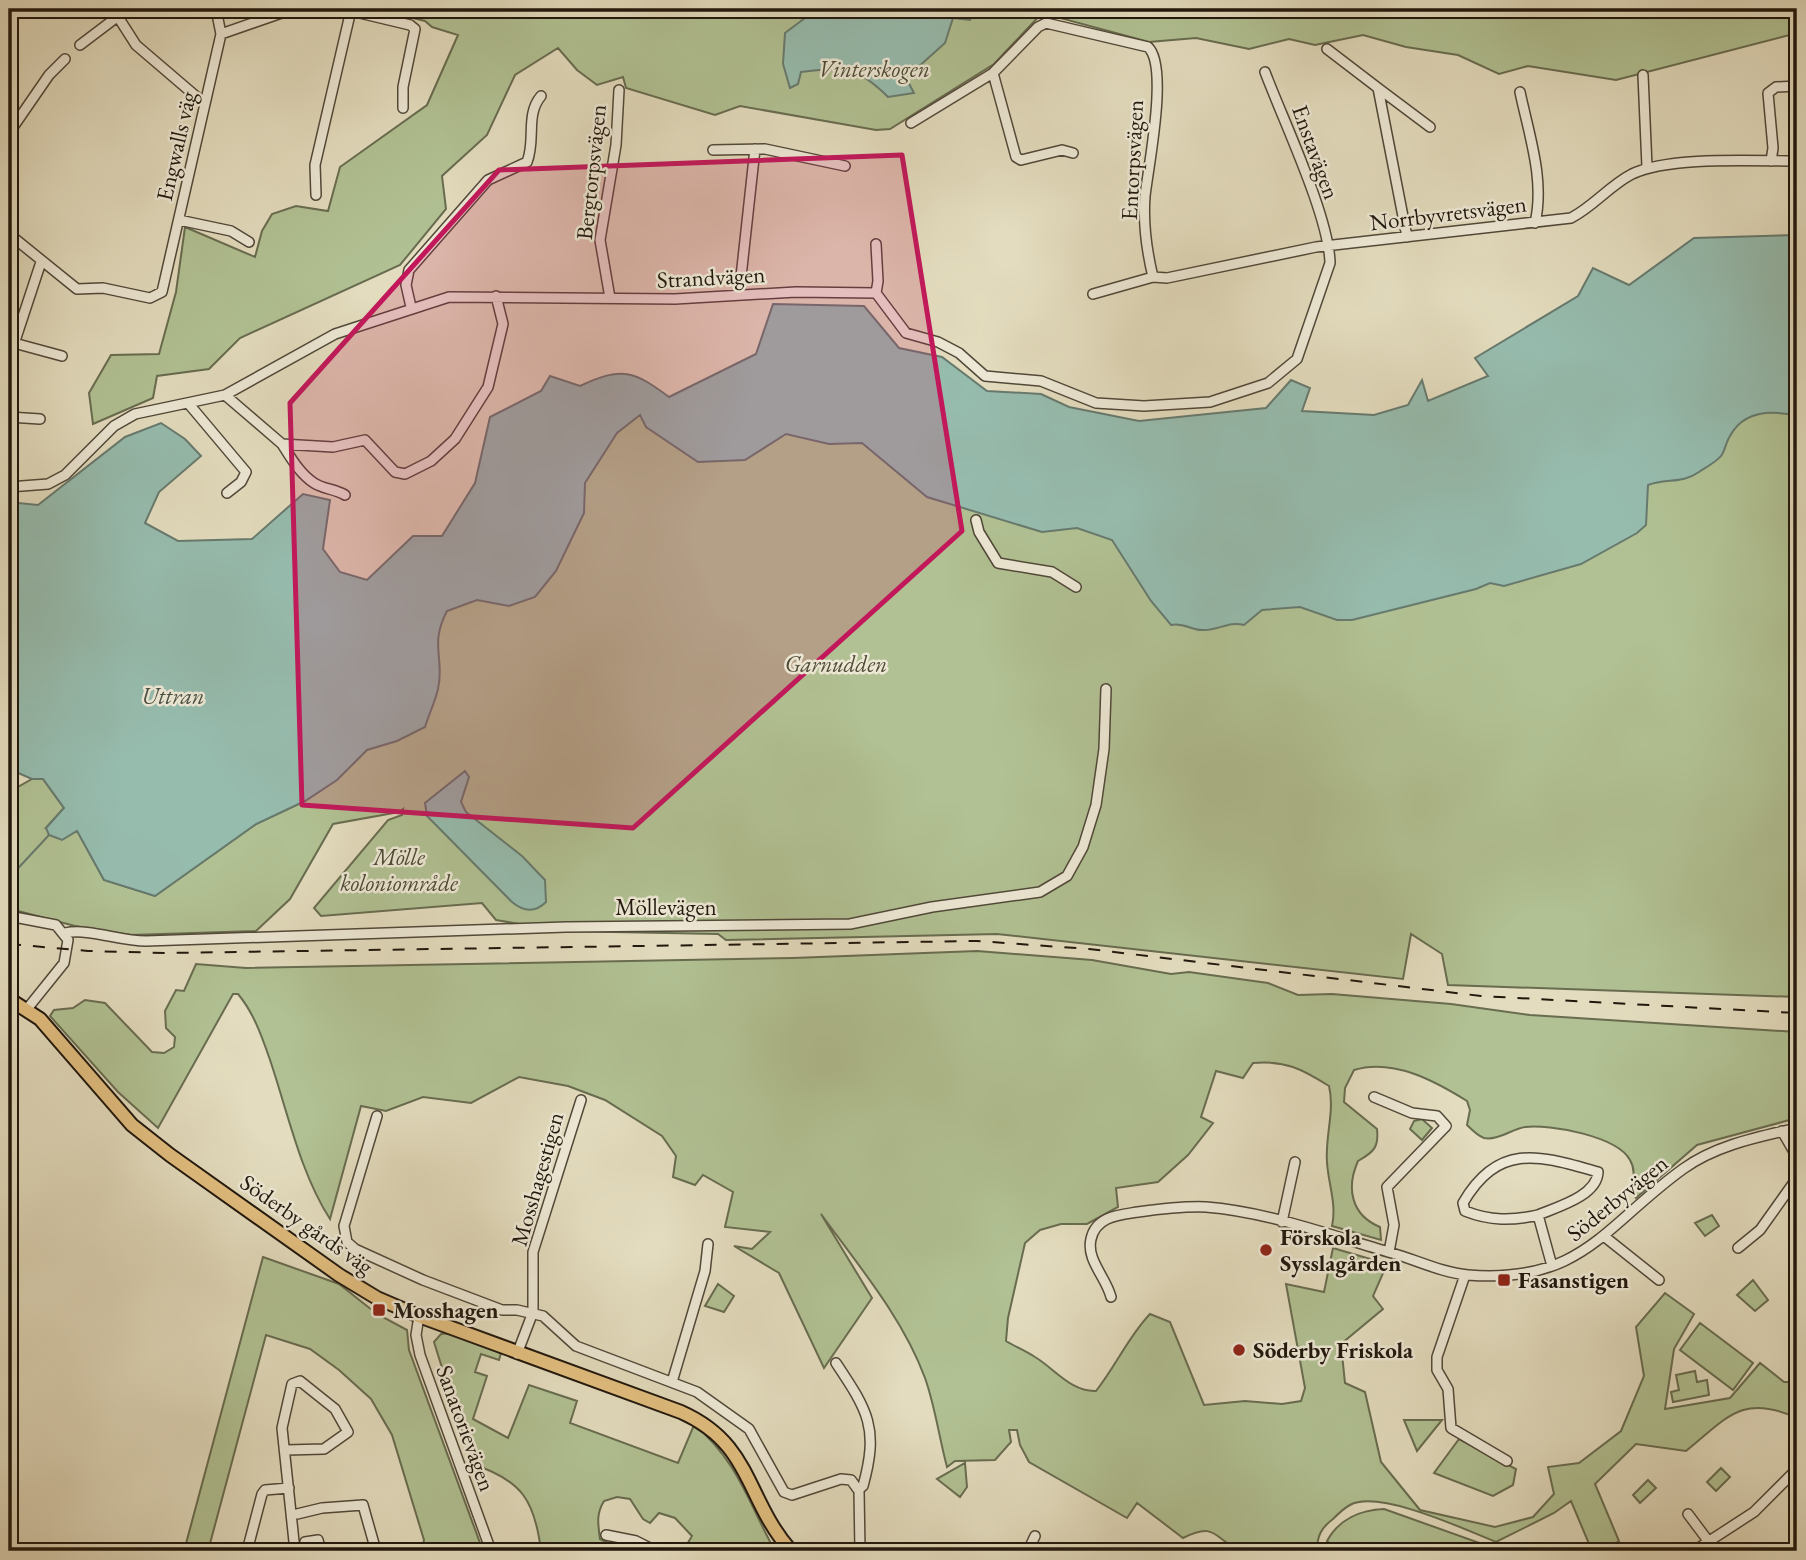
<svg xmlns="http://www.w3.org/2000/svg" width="1806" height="1560" viewBox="0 0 1806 1560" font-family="'EB Garamond',serif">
  <rect width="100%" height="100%" fill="#e3dcbe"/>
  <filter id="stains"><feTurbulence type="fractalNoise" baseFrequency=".00286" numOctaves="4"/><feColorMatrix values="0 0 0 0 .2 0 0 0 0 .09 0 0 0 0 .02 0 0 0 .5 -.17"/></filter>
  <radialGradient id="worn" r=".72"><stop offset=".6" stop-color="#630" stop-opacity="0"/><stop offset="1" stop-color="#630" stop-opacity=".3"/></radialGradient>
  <!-- green -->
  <path fill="#b1c193" stroke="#686c50" stroke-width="2" d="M375 9H1797V33L1616 80 1528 66 1499 74 1458 55 1406 47 1363 35 1315 45 1289 39 1249 49 1196 38 1149 42 1042 13 994 64 890 129 876 130 740 106 715 115 626 88 623 77 597 85 577 70 558 48 515 75 487 135 442 176 446 209 400 265 240 338 209 369 157 376 153 398 93 424 89 393 111 355 159 354 176 292 185 227 255 257 262 231 272 214 296 206 328 211 340 167 427 105 458 35 432 27 425 21Z
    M1797 319V997L1448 985 1442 954 1411 934 1403 979 997 934 726 940 718 934 561 931 496 920 482 903 321 916 314 908 388 820 402 815 403 809 399 812 333 824 290 899 256 931 130 935 75 926 18 911 9 888V792L32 779H43L64 808 46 828 77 830 104 880 155 896 256 824 305 801 336 780 360 757 426 571 604 396 1326 512Z
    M977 951 1092 960 1171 974 1189 972 1268 983 1298 995 1332 994 1451 1004 1530 1015 1797 1032V1118L1697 1145 1636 1198 1632 1192C1633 1181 1636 1170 1630 1160 1617 1136 1550 1124 1525 1127 1512 1129 1497 1141 1484 1138 1478 1136 1471 1129 1467 1125L1470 1110 1467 1101C1435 1081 1393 1058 1354 1070L1345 1088 1344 1102 1377 1129C1379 1147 1374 1152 1358 1161 1346 1188 1351 1215 1380 1227L1381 1240 1332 1226C1337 1204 1328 1183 1327 1162 1325 1136 1335 1111 1329 1086 1302 1069 1285 1060 1253 1063L1243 1078 1216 1071 1201 1117 1213 1123 1188 1155 1158 1182 1116 1188 1118 1207 1087 1224H1061L1040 1230 1025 1243 1008 1318 1006 1341C1016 1347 1026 1351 1035 1357 1055 1369 1071 1392 1096 1391 1116 1366 1128 1337 1150 1314L1170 1322 1204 1405 1245 1401 1282 1404 1301 1401 1305 1388 1286 1284 1324 1292 1333 1248 1387 1264 1373 1296 1383 1309 1341 1344 1345 1383 1365 1392 1381 1462 1420 1510 1495 1527 1533 1517 1554 1494 1548 1467 1579 1463 1621 1431 1644 1376 1636 1327 1665 1293 1694 1314 1674 1349 1665 1409 1730 1398 1760 1363 1784 1382H1797V1418C1742 1393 1727 1418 1686 1451L1636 1444 1595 1484 1619 1541 1602 1551H1592L1571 1501 1554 1513 1496 1542C1466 1530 1379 1489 1350 1505 1344 1508 1338 1514 1333 1519 1321 1528 1317 1536 1317 1551 1302 1551 1251 1555 1240 1550 1213 1539 1217 1521 1183 1538L1137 1503 1127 1518 1029 1462 1020 1445 1017 1430H1009L1011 1442 995 1460 955 1461 947 1467C939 1437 935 1406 925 1378 903 1318 858 1265 821 1214L872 1298 824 1368 779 1273 734 1246 752 1249 770 1232 725 1227 733 1192 703 1175 695 1185 673 1177 676 1156 662 1136 605 1100 568 1086 519 1077 471 1103 423 1097 386 1111 361 1106 330 1219C300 1173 287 1109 269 1057 261 1034 253 1012 238 994H233L158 1128 118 1092 50 1016 54 1010 73 1008 85 1000 105 1003 152 1052 164 1053 174 1047 175 1037 166 1028 165 1011 176 990 184 991 196 964 246 968 793 958Z
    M1422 1119 1432 1128 1422 1140 1410 1129 1414 1121Z
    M1712 1215 1719 1226 1705 1236 1695 1223Z
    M263 1257 339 1284 377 1314 407 1330 409 1350 483 1551H421L424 1540 392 1435 371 1399 339 1370 310 1349 266 1335 208 1551H184Z
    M1753 1280 1768 1300 1755 1311 1737 1295Z
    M718 1284 734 1296 724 1312 705 1306Z
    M1700 1323 1753 1363 1733 1390 1680 1350Z
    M451 1333 501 1353 499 1360 481 1354 475 1372 487 1376 473 1419 508 1438 529 1385 577 1401 570 1423 678 1463 694 1425C737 1459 749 1504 775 1551H683L692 1536 675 1518 659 1513 650 1523 643 1519 630 1499 617 1497 604 1501C596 1514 598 1524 600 1539L624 1551H541C535 1501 522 1480 472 1464L434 1342 441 1334Z
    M1695 1371 1697 1382 1707 1380 1709 1395 1673 1402 1671 1392 1679 1390 1676 1375Z
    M1404 1420H1442L1417 1451Z
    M1459 1439 1516 1469 1513 1485 1493 1496 1434 1473Z
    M965 1463 967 1487 960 1497 937 1479Z
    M1721 1468 1730 1477 1716 1491 1707 1482Z
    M1648 1480 1656 1488 1640 1503 1633 1495Z
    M1384 1509 1488 1546 1481 1551H1338L1327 1541C1339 1519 1361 1510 1384 1509Z"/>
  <!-- water -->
  <path fill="#96bcae" stroke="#677a6e" stroke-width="2" d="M817 9H976L970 20 953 18 945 43 906 78 914 93 888 97C856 65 844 67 801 72L798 84 790 88 783 64 785 33Z
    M1797 235V416C1772 410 1744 410 1730 436 1726 442 1725 451 1721 456 1716 462 1705 468 1699 472 1682 484 1666 478 1648 485L1646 525 1637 533 1581 564 1504 586 1490 583 1476 589 1352 620H1337L1300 607 1262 610 1244 625C1229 621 1219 630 1204 630 1192 631 1184 622 1171 625L1151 601 1112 540 1077 528 1042 532 927 497 862 443 829 444 786 434 745 460 698 462 646 427 640 415 617 433 585 483 584 513 556 571 535 597 509 606 477 600 447 611C429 645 445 659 438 689 435 702 429 714 425 727L397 741 367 750 337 780 305 801 256 824 155 896 104 880 77 831 62 840 49 835 46 828 64 808 43 779H32L9 769V502L38 505 125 437 161 423 185 439 201 456 159 492 145 523 178 541 252 539 303 494 330 500 323 549 340 572 367 580 413 536H442L475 483 490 417 541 391 550 376 580 386C622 366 634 371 669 397L756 354 773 304 864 306 899 348 942 357 987 391 1041 394 1069 407 1139 421 1266 408 1291 380 1310 388 1302 411 1374 415 1408 405 1422 380 1428 401 1488 376 1475 358 1578 296 1593 268 1629 285 1694 238Z
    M465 771 469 777 461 802 466 812 522 856 545 880 546 902C535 913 524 912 512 902L427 816 425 803Z"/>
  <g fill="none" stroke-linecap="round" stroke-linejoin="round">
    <!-- stream -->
    <path stroke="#677a6e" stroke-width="2" d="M9 878 49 835"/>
    <defs>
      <path id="minor" d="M113 9 136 45 205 104
        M343 9 410 25 415 29 403 87V108
        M221 34 293 9
        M80 45 117 17
        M1327 49 1378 88 1407 237
        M993 73 1016 157 1021 160 1062 150 1073 153
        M1643 75 1647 167
        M1378 88 1430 127
        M1520 92C1529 135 1545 180 1535 223
        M911 123 993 73 1038 27 1046 23 1148 47C1169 66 1148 168 1145 196 1143 222 1147 252 1153 277
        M9 133 49 75 65 59
        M713 150 765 149 845 166
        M1771 161 1773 148 1768 93 1776 87 1797 86
        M316 195 315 165 351 10
        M179 220 231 231 249 242
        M9 234 77 289 103 288 150 298 162 292 221 34 216 9
        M876 244 878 281 876 293
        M1093 294 1153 277 1167 278 1316 247 1571 218C1594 206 1609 186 1632 174 1669 156 1754 161 1797 161
        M739 295 755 149
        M610 298 600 240 616 145 619 90
        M411 307 406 285 409 270 488 180 527 162C536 140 525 115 541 96
        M14 343 62 356
        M9 359 41 262
        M225 395 282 444 333 447 365 440 395 472 405 474 431 461 455 439 488 387 503 324 496 296
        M188 403 246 472 241 482 227 493
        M9 417 40 419
        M282 444C291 458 300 474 314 483 323 489 335 489 345 495
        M9 487 48 484 65 475 114 426 135 414 225 395 335 334 449 297 675 299 796 292 876 293 906 333 938 342 959 353 985 376 1041 381 1096 403 1144 406 1210 402 1268 383 1297 359 1330 263C1329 216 1283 120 1265 72
        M976 520 979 532 998 563 1052 572 1076 587
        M9 916 56 925 68 940 64 963 27 1009
        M65 933C89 928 119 941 146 941L566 927 850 924 932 907 1040 892 1067 876 1083 847 1096 805 1104 749 1106 689
        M1374 1097 1412 1113 1437 1116 1446 1126 1387 1187 1394 1225 1389 1252
        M377 1116 344 1226 347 1242 355 1249 423 1280 502 1310H517L543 1316 576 1346 697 1392 749 1429 784 1492 792 1495 841 1479 851 1480 859 1491 860 1551
        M1782 1131 1797 1157
        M1538 1215C1512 1221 1490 1221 1465 1211L1463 1203C1499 1141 1541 1156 1598 1172 1597 1196 1557 1207 1538 1215L1552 1266
        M1282 1222 1295 1162
        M1605 1237 1659 1280
        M1738 1248 1760 1230 1797 1178
        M1465 1275 1437 1357V1370L1448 1389 1451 1428 1507 1461
        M1111 1297C1106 1277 1086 1260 1091 1239 1096 1216 1119 1215 1138 1212 1160 1209 1184 1206 1206 1207 1269 1212 1332 1236 1392 1253 1416 1260 1443 1273 1468 1275 1582 1284 1604 1226 1683 1169 1716 1145 1758 1137 1797 1128
        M419 1316 416 1335 420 1355 491 1551
        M517 1354 533 1312V1252L581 1100
        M836 1363C868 1411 879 1428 863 1486L859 1489
        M672 1382 705 1271 708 1244
        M286 1450 324 1449 348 1432 335 1409 300 1381 292 1384 282 1428 295 1551
        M297 1514 322 1508 363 1505 376 1551
        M1688 1514 1709 1542
        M606 1535 636 1541 656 1551
        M305 1542 318 1540 321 1551
        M247 1551 262 1494 265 1490 289 1488
        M845 1551H850
        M1028 1551 1035 1536
        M1694 1551 1754 1512 1797 1469"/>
      <path id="major" d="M9 999 40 1019 132 1125 170 1155 339 1275 377 1298 419 1316 681 1412C753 1444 745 1499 791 1551"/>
    </defs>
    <!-- minor casing -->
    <use href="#minor" stroke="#514839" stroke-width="12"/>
    <!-- major casing -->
    <use href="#major" stroke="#20170d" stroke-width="16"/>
    <!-- minor -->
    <use href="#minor" stroke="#ede8d5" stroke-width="9"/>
    <!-- major -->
    <use href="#major" stroke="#e2be7f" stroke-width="12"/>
    <!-- rail -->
    <path stroke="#20170d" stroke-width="2" stroke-dasharray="12 12" stroke-linecap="butt" d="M9 944 88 951 166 953 977 941 1089 949 1481 996 1797 1013"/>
  </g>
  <!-- marked area -->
  <path fill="#c2185b" fill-opacity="0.2" stroke="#c2185b" stroke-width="5" stroke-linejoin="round" d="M902 155 962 531 633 828 302 805 290 403 499 170Z"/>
  <!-- markers -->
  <g fill="#8f2418" stroke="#ede8d5" stroke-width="2.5">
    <circle cx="1266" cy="1250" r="7"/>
    <rect x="1497" y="1273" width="14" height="14" rx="3.5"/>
    <rect x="372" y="1303" width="14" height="14" rx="3.5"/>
    <circle cx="1239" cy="1350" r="7"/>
  </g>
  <g text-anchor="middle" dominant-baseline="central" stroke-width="5" stroke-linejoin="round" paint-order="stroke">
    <!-- park labels -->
    <g font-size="23" font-style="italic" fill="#4c4a35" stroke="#ede8d5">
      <text x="874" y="69">Vinterskogen</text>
      <text x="836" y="664">Garnudden</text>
      <text x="399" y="857">Mölle<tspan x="399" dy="26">koloniområde</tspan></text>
    </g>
    <!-- street labels -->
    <g font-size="23" fill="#20170d" stroke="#ede8d5">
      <text transform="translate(176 146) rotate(-77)">Engwalls väg</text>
      <text transform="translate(1316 152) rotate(70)">Enstavägen</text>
      <text transform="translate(1132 160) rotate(-87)">Entorpsvägen</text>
      <text transform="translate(591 172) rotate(-84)">Bergtorpsvägen</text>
      <text transform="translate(1448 213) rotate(-7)">Norrbyvretsvägen</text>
      <text transform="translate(711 277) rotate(-3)">Strandvägen</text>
      <text x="666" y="907">Möllevägen</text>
      <text transform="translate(537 1179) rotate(-74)">Mosshagestigen</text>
      <text transform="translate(1617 1198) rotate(-39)">Söderbyvägen</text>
      <text transform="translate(307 1224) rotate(35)">Söderby gårds väg</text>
      <text transform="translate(466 1428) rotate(70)">Sanatorievägen</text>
    </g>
    <!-- poi labels -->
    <g font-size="23" font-weight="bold" fill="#20170d" stroke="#ede8d5" text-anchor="start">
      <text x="1280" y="1237">Förskola<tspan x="1280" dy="26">Sysslagården</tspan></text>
      <text x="1518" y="1280">Fasanstigen</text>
      <text x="393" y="1310">Mosshagen</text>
      <text x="1253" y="1350">Söderby Friskola</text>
    </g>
    <!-- water labels -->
    <g font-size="24" font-style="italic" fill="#495145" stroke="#ede8d5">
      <text x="173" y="695">Uttran</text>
    </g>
  </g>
  <!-- margin -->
  <rect width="1806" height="1560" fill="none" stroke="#e3dcbe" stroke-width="35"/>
  <rect x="10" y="10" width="1785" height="1539" fill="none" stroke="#20170d" stroke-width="3.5"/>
  <rect x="18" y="18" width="1771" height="1525" fill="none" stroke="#20170d" stroke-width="2"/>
  <rect width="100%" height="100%" filter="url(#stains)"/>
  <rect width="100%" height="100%" fill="url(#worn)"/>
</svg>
